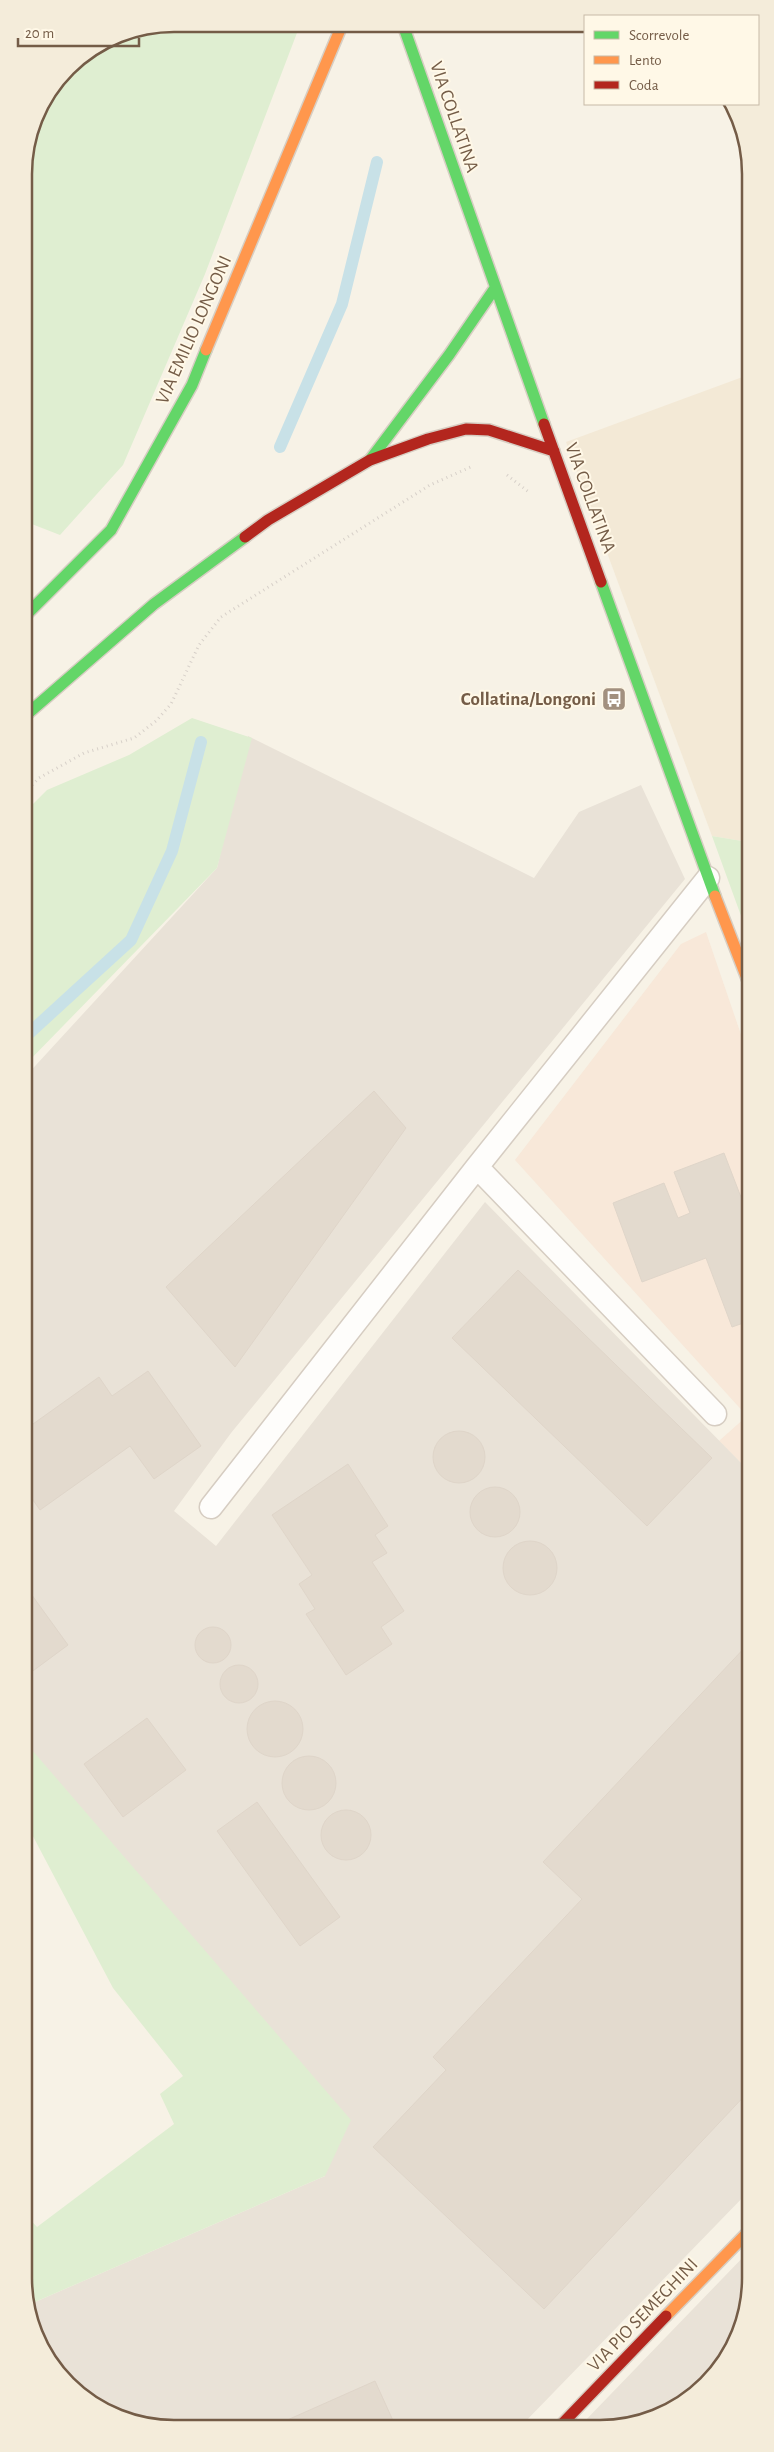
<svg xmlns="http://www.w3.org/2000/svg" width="774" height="2452" viewBox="0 0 774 2452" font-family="'Alegreya Sans',sans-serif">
  <rect width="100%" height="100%" fill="#f7f2e6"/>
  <!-- residential -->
  <path fill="#f3e9d6" d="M748 375V842L712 836 566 442Z"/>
  <!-- commercial -->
  <path fill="#f8e8d9" d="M706 932 748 1055 749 1471 719 1441 747 1416 515 1160 681 944Z"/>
  <!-- industrial -->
  <path fill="#e9e2d7" d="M248 736 534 878 579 812 641 785 685 879 231 1433 174 1511 216 1546 485 1202 749 1471 750 2190 522 2425H145L99 2408 68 2384 39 2345 27 2307 35 2302 325 2176 26 1743 25 1077 217 868Z
    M750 2250V2287L739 2336 713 2377 675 2408 629 2425H581Z"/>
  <!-- green -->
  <path fill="#dfeed1" d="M174 24 300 25 205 274 123 465 60 535 24 521V165L35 116 68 68 117 35Z
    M192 718 252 738 217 868 25 1065V812L47 790 129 755Z
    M712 836 748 842V935Z
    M26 1743 351 2120 325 2176 35 2302 27 2307 26 2215 37 2227 174 2124 160 2094 183 2076 113 1988 26 1823Z"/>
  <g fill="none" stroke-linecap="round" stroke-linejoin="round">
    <!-- stream -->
    <path stroke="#c8e1e7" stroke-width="12" d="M280 447 342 304 377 162
      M25 1037 131 940 172 851 201 742"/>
  </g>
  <!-- building -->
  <path fill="#e3dace" stroke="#dfd5c9" d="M374 1091 406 1128 235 1367 166 1287Z
    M724 1153 749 1218V1321L732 1327 706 1258 642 1282 613 1203 664 1183 678 1218 690 1213 674 1172Z
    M518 1270 712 1458 647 1526 452 1338Z
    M148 1371 201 1446 154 1479 130 1446 40 1510 26 1490V1429L99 1377 112 1396Z
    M433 1457a26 26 0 1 1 52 0a26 26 0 1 1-52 0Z
    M348 1464 388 1526 375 1535 387 1553 372 1562 404 1611 381 1627 392 1644 346 1675 306 1614 315 1609 299 1584 312 1575 272 1515Z
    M470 1512a25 25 0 1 1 50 0a25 25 0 1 1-50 0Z
    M503 1568a27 27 0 1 1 54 0a27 27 0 1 1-54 0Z
    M26 1587 68 1645 26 1676Z
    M195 1645a18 18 0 1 1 36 0a18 18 0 1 1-36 0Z
    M749 1643 750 2090 544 2309 373 2147 446 2070 433 2057 582 1899 543 1862Z
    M220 1684a19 19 0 1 1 38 0a19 19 0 1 1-38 0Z
    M247 1729a28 28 0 1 1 56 0a28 28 0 1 1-56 0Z
    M147 1718 186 1770 123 1817 84 1764Z
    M282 1783a27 27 0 1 1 54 0a27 27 0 1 1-54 0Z
    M257 1802 340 1917 300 1946 217 1831Z
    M321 1835a25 25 0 1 1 50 0a25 25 0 1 1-50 0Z
    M375 2381 395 2425H276Z"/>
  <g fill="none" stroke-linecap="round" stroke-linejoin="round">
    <defs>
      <path id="lane" d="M477 1167 715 1414
        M211 1507 477 1167 708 878"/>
      <path id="fast" d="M403 25 544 424
        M370 460 449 355 495 288
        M601 582 715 896
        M25 616 111 530 192 385 206 350
        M25 716 154 604 245 537"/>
      <path id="slow" d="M206 350 342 25
        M715 896 748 981
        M666 2316 750 2230"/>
      <path id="jam" d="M544 424 601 582
        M245 537 268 520 370 460 428 439 466 429 489 430 554 451
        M561 2425 666 2316"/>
    </defs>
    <!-- lane casing -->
    <use href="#lane" stroke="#d6cdc2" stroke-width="25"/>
    <!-- fast casing -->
    <use href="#fast" stroke="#d7cec3" stroke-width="14"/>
    <!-- slow casing -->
    <use href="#slow" stroke="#d7cec3" stroke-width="14"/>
    <!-- jam casing -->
    <use href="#jam" stroke="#d7cec3" stroke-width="14"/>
    <!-- path -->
    <path stroke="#d7d0c9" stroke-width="3" stroke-dasharray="1 4" stroke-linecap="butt" d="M507 475 530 493
      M25 792 39 778 84 753 134 738 156 721 171 704 199 645 221 617 430 485 473 466"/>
    <!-- lane -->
    <use href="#lane" stroke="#fefdfb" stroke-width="22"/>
    <!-- fast -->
    <use href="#fast" stroke="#63d668" stroke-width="11"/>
    <!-- slow -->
    <use href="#slow" stroke="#ff974d" stroke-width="11"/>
    <!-- jam -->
    <use href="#jam" stroke="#b3261e" stroke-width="11"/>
  </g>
  <!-- icons -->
  <defs>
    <symbol id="bus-square" viewBox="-11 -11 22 22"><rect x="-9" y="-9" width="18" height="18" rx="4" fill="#a2907f" stroke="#fff8e7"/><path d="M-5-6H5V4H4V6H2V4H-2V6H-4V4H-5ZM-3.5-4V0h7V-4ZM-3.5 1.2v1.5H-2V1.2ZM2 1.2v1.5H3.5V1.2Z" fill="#fff"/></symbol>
  </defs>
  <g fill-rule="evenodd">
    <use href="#bus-square" x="600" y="685" width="28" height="28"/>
  </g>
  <g text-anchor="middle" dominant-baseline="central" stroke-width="4" stroke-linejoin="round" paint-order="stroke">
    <!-- street labels -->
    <g font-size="19" fill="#745c47" stroke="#fff8e7">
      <text transform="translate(454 117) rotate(71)">VIA COLLATINA</text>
      <text transform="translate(194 330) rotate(-66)">VIA EMILIO LONGONI</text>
      <text transform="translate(590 498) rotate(70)">VIA COLLATINA</text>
      <text transform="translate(643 2315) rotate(-46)">VIA PIO SEMEGHINI</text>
    </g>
    <!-- poi labels -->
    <g font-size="19" font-weight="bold" fill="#745c47" stroke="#fff8e7" text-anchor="end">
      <text x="596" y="699">Collatina/Longoni</text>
    </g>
  </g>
  <!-- crop -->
  <path d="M0 0H774V2452H0ZM174 32H600A142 142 0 0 1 742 174V2278A142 142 0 0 1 600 2420H174A142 142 0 0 1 32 2278V174A142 142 0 0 1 174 32Z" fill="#f4ecda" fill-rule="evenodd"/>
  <path fill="none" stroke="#745c47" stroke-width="2.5" d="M174 32H600A142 142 0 0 1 742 174V2278A142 142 0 0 1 600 2420H174A142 142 0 0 1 32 2278V174A142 142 0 0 1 174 32Z"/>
  <!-- legend -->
  <rect x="584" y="15" width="175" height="90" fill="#fff8e7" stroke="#c7baa7"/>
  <rect x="594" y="31" width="25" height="8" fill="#63d668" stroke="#c7baa7"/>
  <text x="629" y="40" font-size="15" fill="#745c47">Scorrevole</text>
  <rect x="594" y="56" width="25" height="8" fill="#ff974d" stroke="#c7baa7"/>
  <text x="629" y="65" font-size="15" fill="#745c47">Lento</text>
  <rect x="594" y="81" width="25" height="8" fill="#b3261e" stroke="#c7baa7"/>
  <text x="629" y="90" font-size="15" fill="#745c47">Coda</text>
  <!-- scale -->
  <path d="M18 38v8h121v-8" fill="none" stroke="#745c47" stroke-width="2.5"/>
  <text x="25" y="38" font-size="15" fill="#745c47" stroke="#fff8e7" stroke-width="4" paint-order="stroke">20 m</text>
</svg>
